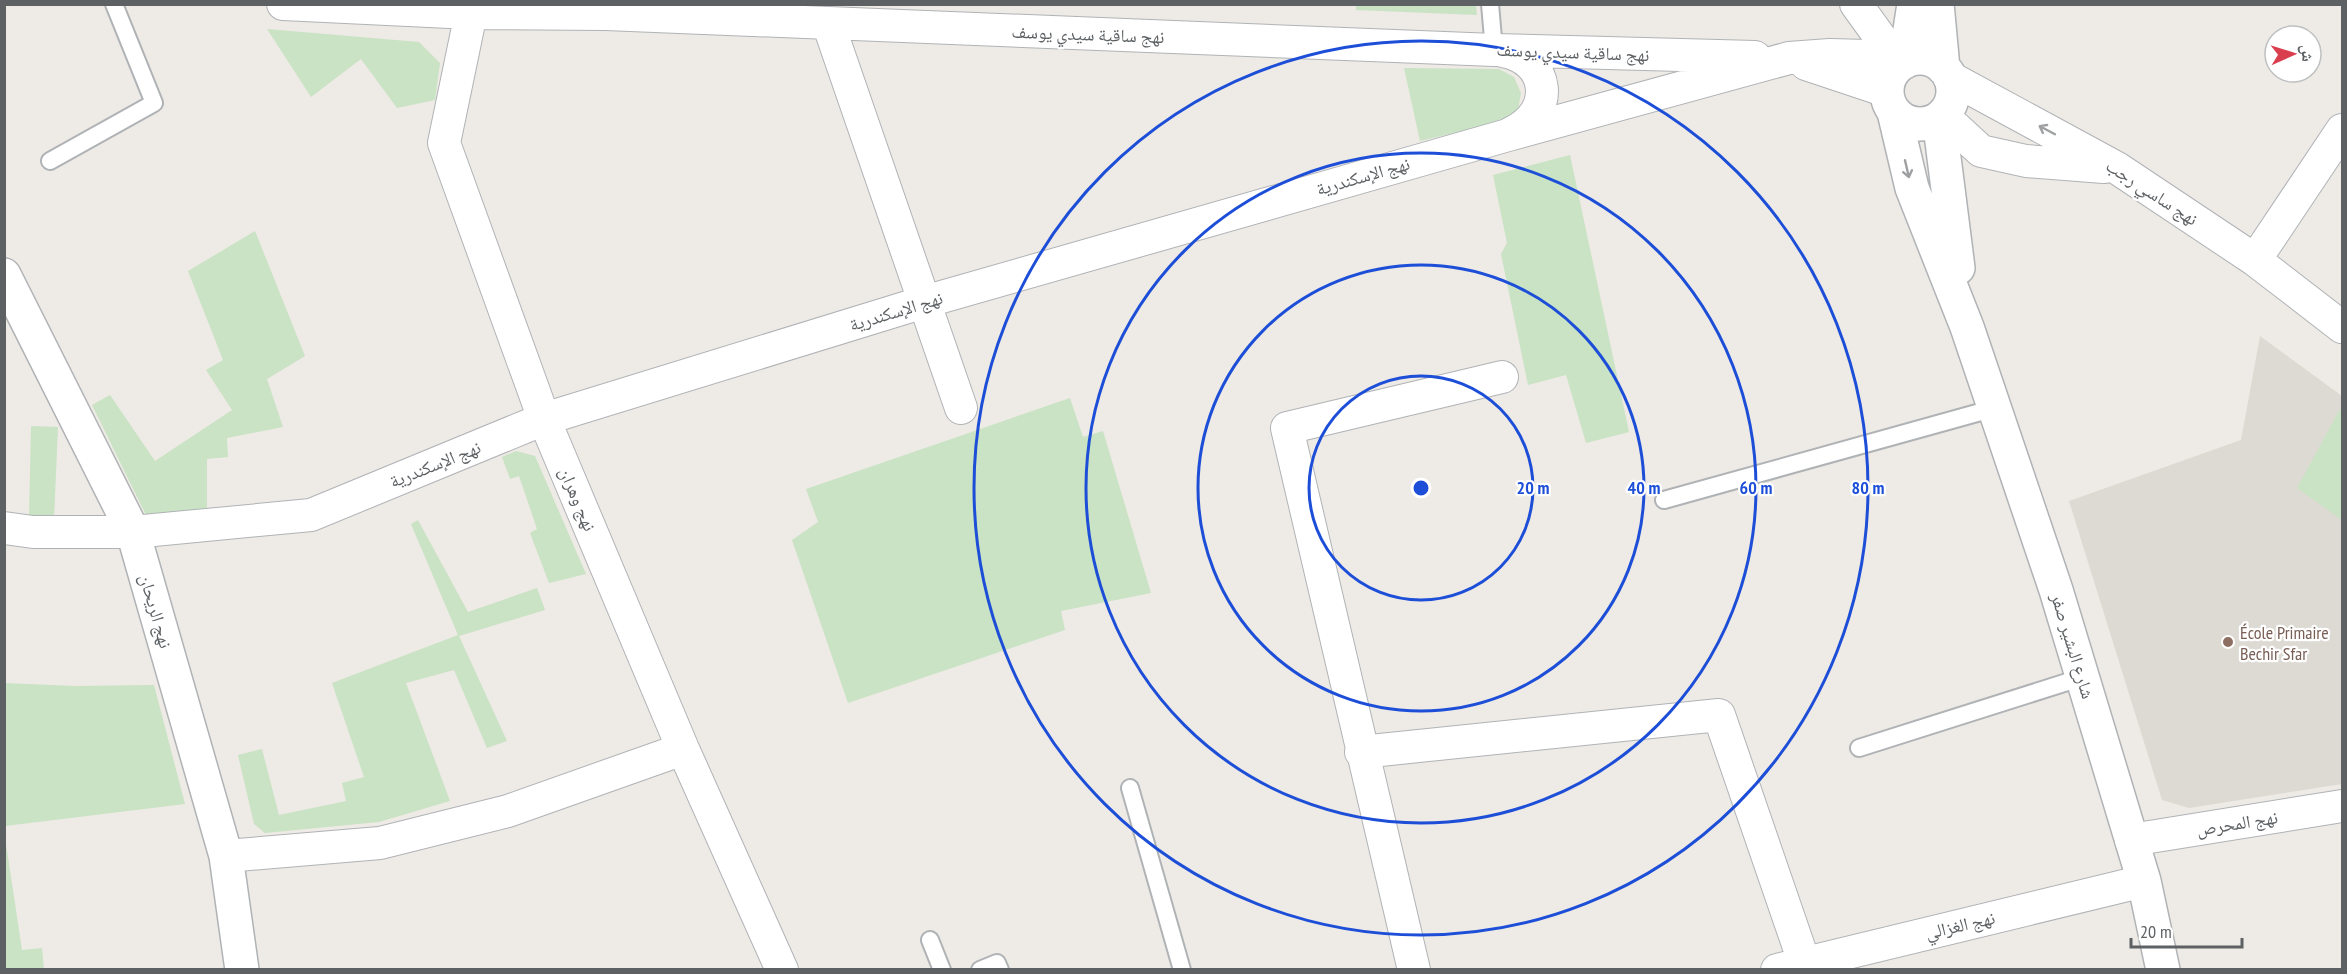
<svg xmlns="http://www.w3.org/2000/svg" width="2347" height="974" viewBox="0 0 2347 974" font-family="'PT Sans Narrow','Noto Naskh Arabic',sans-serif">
  <rect width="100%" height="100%" fill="#eeeae5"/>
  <!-- education -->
  <path fill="#dddad3" d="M2260 336 2342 396V784L2189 808 2162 800 2069 501 2241 440Z"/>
  <!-- green -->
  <path fill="#c9e3c4" d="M1356 5H1476L1477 15 1356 10Z
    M267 29 419 42 440 63 435 100 397 108 361 59 311 97Z
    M1404 68 1499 69 1514 77 1521 93 1518 110 1505 121 1420 141Z
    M1570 155 1629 432 1586 443 1566 375 1528 385 1501 254 1507 243 1493 175Z
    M255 231 305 356 267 379 283 427 227 438 228 457 207 459V515H146L92 405 110 395 155 461 232 410 206 370 223 360 188 271Z
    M1070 398 1083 437 1103 431 1151 593 1061 611 1065 630 848 703 792 540 818 522 806 489Z
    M2340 409 2342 411V520L2297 488Z
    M31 426 58 427 54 519 29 518Z
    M516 451 535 456 586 574 549 583 530 533 537 529 519 476 510 479 502 457Z
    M418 520 468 612 537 588 545 610 459 636 507 741 487 748 454 670 406 683 450 801 379 822 265 833 254 824 238 755 262 749 279 815 346 801 342 783 364 777 332 683 458 635 411 524Z
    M4 683 75 686 154 685 185 804 5 826Z
    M5 837 22 950 42 948 44 969H5Z"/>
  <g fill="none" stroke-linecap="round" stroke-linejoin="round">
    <defs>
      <path id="service" d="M1490 4 1494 50
        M50 161 154 103 114 4
        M1664 500 1995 408
        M1859 748 2083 677
        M1130 788 1182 970
        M930 940 942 970
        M980 970 997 963 1000 970"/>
      <path id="minor" d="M283 4 471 13 606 14 1494 50 1755 57
        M1856 4 1900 65
        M471 13 444 143 544 419 683 749 782 970
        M828 23 961 408
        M1502 51C1551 59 1556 113 1511 133
        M1806 64 1887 91
        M1949 77 2117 168 2255 260 2342 327
        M1942 115 1981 151 2026 161 2104 167
        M2255 260 2342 130
        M4 528 33 532H133L311 515 544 419 924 302 1508 135 1789 58 1830 55 1867 56 1900 65
        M1361 752 1719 715 1804 962
        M2131 840 2342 806
        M226 856 380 843 508 811 683 749
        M1414 970 1287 428 1502 377
        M1777 970 2144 881"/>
      <path id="tertiary" d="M1937 4 1943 68
        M1887 91a33 33 0 1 1 66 0a33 33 0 1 1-66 0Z
        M1905 62 1914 4
        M1894 112 1912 188 1967 327 2056 590 2144 881 2163 970
        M1939 118 1958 268
        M4 275 133 532 226 856 242 970"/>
    </defs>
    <!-- service casing -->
    <use href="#service" stroke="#b0b3b6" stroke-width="20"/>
    <!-- minor casing -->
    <use href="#minor" stroke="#b0b3b6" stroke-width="34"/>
    <!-- tertiary casing -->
    <use href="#tertiary" stroke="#b0b3b6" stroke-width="36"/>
    <!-- service -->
    <use href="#service" stroke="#fff" stroke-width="16"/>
    <!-- minor -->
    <use href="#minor" stroke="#fff" stroke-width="32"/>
    <!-- tertiary -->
    <use href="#tertiary" stroke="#fff" stroke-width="33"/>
  </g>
  <!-- one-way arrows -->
  <defs><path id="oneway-shaft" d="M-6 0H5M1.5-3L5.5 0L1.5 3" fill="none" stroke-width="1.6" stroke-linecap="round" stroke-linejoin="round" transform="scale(1.5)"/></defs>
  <g stroke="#9ea0a2">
    <use href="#oneway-shaft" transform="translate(2047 130) rotate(-152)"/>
    <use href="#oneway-shaft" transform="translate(1907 169) rotate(77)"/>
  </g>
  <!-- distance rings -->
  <g fill="none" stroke="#1d4ed8" stroke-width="3">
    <circle cx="1421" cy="488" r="112"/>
    <circle cx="1421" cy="488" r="223"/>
    <circle cx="1421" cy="488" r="335"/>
    <circle cx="1421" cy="488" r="447"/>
  </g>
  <!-- markers -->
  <circle fill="#8d6e63" stroke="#fff" stroke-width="2" cx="2228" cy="642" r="6"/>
  <g text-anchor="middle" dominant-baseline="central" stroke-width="4.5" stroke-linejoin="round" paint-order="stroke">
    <!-- street labels -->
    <g font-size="18" fill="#5d6164" stroke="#fff">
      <text transform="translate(1088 34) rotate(2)">نهج ساقية سيدي يوسف</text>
      <text transform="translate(1573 52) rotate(2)">نهج ساقية سيدي يوسف</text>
      <text transform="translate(1363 176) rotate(-16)">نهج الإسكندرية</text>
      <text transform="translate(2152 192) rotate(33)">نهج ساسي رجب</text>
      <text transform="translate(896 311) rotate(-17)">نهج الإسكندرية</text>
      <text transform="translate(435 464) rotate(-22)">نهج الإسكندرية</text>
      <text transform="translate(578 499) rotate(67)">نهج وهران</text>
      <text transform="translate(156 611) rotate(74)">نهج الريحان</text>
      <text transform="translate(2073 646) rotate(73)">شارع البشير صفر</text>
      <text transform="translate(2237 823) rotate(-9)">نهج المحرص</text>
      <text transform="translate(1960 925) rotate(-13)">نهج الغزالي</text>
    </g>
    <!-- education labels -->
    <g font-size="18" fill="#785e54" stroke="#fff" text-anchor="start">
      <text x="2240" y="632">École Primaire<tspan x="2240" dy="21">Bechir Sfar</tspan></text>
    </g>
  </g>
  <circle cx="1421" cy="488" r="9" fill="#1d4ed8" stroke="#fff" stroke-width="3"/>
  <g font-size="18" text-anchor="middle" font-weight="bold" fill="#1d4ed8" stroke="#fff" stroke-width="4.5" stroke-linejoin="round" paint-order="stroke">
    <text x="1533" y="494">20 m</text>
    <text x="1644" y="494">40 m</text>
    <text x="1756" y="494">60 m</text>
    <text x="1868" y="494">80 m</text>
  </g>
  <!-- border -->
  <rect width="2347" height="974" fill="none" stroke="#5d6164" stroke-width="12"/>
  <!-- north arrow -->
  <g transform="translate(2293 54) rotate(87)"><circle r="28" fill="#ffffff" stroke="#bec0c1" stroke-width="1.5"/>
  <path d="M0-4.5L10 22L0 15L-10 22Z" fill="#da3f4f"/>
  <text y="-9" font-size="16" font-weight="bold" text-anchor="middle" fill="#5d6164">ش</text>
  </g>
  <!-- scale -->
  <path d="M2131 938v9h111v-9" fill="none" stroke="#5d6164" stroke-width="3"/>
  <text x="2140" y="938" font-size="18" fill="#5d6164" stroke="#ffffff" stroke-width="4.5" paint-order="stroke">20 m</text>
</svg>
